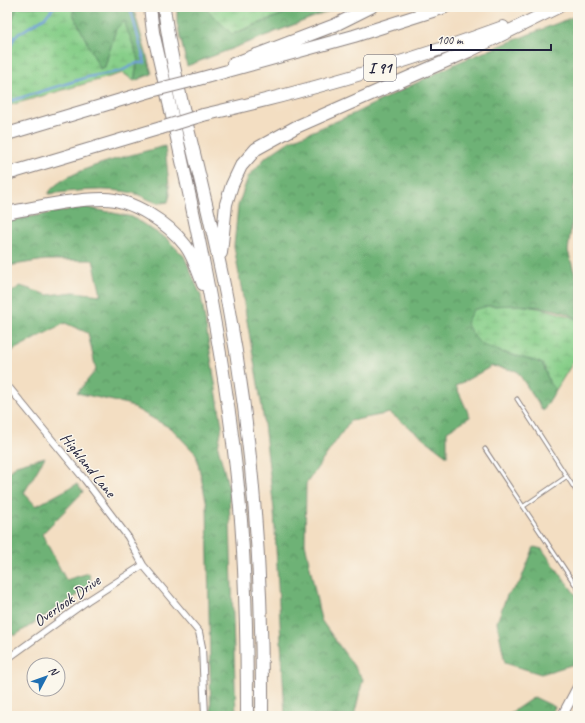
<svg xmlns="http://www.w3.org/2000/svg" width="585" height="723" viewBox="0 0 585 723" font-family="Caveat,sans-serif">
  <defs>
    <pattern id="forest-crowns" width="20" height="18" patternUnits="userSpaceOnUse"><rect width="20" height="18" fill="#6eb276"/><path d="M2 6a3 3 0 1 1 6 0M12 15a3 3 0 1 1 6 0" fill="none" stroke="#5a9062"/></pattern>
    <pattern id="wetland-marsh" width="20" height="14" patternUnits="userSpaceOnUse"><rect width="20" height="14" fill="#88cf8a"/><path d="M1 5h8M5 5V1M11 12h8M15 12V8" fill="none" stroke="#75b178"/></pattern>
  </defs>
  <rect width="100%" height="100%" fill="#fbf7ec"/>
  <filter id="ink" filterUnits="userSpaceOnUse"><feTurbulence type="fractalNoise" baseFrequency=".025" numOctaves="2"/><feDisplacementMap in="SourceGraphic" scale="8" xChannelSelector="R" yChannelSelector="G"/><feConvolveMatrix kernelMatrix="1 2 1 2 8 2 1 2 1" color-interpolation-filters="sRGB"/></filter>
  <filter id="wash" filterUnits="userSpaceOnUse"><feTurbulence type="fractalNoise" baseFrequency=".012" numOctaves="4" result="noise"/><feDisplacementMap in="SourceGraphic" scale="16" xChannelSelector="R" yChannelSelector="G"/><feGaussianBlur stdDeviation="0.9" result="paint"/><feColorMatrix in="noise" values="0 0 0 0 0 0 0 0 0 0 0 0 0 0 0 0 0 1.4 0 .05"/><feComposite in="paint" operator="in"/></filter>
  <g filter="url(#wash)">
    <rect width="100%" height="100%" fill="#f3dec2"/>
    <!-- forest -->
    <path fill="url(#forest-crowns)" stroke="#486a58" d="M7 7H17L7 37Z
      M74 7H133L152 74 134 81 138 58 116 29 105 67 99 69 73 14Z
      M177 7H204L233 34 288 12 286 7H340L187 66 177 23Z
      M578 15V172L574 187 573 213 568 251 578 285V319C553 304 516 305 488 306L504 353 533 359 543 364 550 384 556 390 543 411 517 371 492 366 456 386 470 417 447 431V456L390 413 350 421 306 484 305 543 321 620 363 679 354 716H285L274 510 262 407 234 246 238 206 248 177 266 157 290 141 353 114 459 62Z
      M165 146 170 195 168 202C155 206 145 196 133 193 105 187 76 191 48 194 62 169 137 154 165 146Z
      M85 207 132 217 167 239 184 256 201 296 222 426 218 447 229 489 236 716H211L207 505 196 454 172 429 127 404 77 393 96 370 88 333 65 323 13 350 7 359V296L20 286 48 295 74 292 101 295 93 260H45L7 266V221Z
      M45 457 24 493 36 506 77 484 83 492 42 534 66 580 89 573 92 586 14 636 7 629V474L16 465Z
      M534 547 542 549 578 598V663L541 674 505 663 497 622 507 595 520 582Z
      M534 697 555 707 550 716H509V714Z"/>
    <!-- wetland -->
    <path fill="url(#wetland-marsh)" stroke="#557862" d="M17 7H74L73 14 100 69 105 67 116 29 124 21 138 58 134 81 123 73 7 106V37Z
      M204 7H286L288 12 232 34Z
      M518 305 545 309 578 319V354L556 390 550 384 543 364C528 357 486 351 478 341 473 336 470 329 466 323L473 310 488 306Z"/>
    <g fill="none" stroke-linecap="round" stroke-linejoin="round">
      <!-- stream -->
      <path stroke="#6f9fd9" stroke-width="2.5" d="M7 55 15 36 45 17 54 7
        M7 102 88 77 121 71 137 63H145L130 7"/>
    </g>
  </g>
  <g filter="url(#ink)">
    <g fill="none" stroke-linecap="round" stroke-linejoin="round">
      <defs>
        <path id="lane" d="M517 399 578 494
          M485 449 578 589
          M524 506 566 477"/>
        <path id="street" d="M7 385 85 480 128 537 143 565 199 632 202 647 205 716
          M7 659 87 601 143 565"/>
        <path id="secondary" d="M562 716 578 686"/>
        <path id="highway" d="M150 7 153 32C188 185 224 339 239 497 246 570 247 643 247 716
          M164 7C168 44 177 80 185 117 200 177 215 238 227 300 253 437 263 576 262 716
          M233 64 335 25 371 7
          M195 80 354 36 445 7
          M203 115C305 92 405 63 503 27
          M7 134 151 91
          M7 174 161 128
          M7 213C39 207 72 199 104 199 132 199 168 223 185 245 193 255 198 271 203 284
          M221 253 226 204 232 185 241 166 256 149 296 127 469 51 558 7"/>
      </defs>
      <!-- lane casing -->
      <use href="#lane" stroke="#8a807e" stroke-width="5"/>
      <!-- street casing -->
      <use href="#street" stroke="#8a807e" stroke-width="8"/>
      <!-- secondary casing -->
      <use href="#secondary" stroke="#8a807e" stroke-width="11"/>
      <!-- highway casing -->
      <use href="#highway" stroke="#8a807e" stroke-width="14"/>
      <!-- lane -->
      <use href="#lane" stroke="#fff" stroke-width="3"/>
      <!-- street -->
      <use href="#street" stroke="#fff" stroke-width="6"/>
      <!-- secondary -->
      <use href="#secondary" stroke="#fff" stroke-width="9"/>
      <!-- highway -->
      <use href="#highway" stroke="#fff" stroke-width="12"/>
      <defs>
        <path id="highway-bridge" d="M151 91 195 80
          M161 128 203 115"/>
      </defs>
      <!-- highway-bridge casing -->
      <use href="#highway-bridge" stroke="#8a807e" stroke-width="14" stroke-linecap="butt"/>
      <!-- highway-bridge -->
      <use href="#highway-bridge" stroke="#fff" stroke-width="12"/>
    </g>
  </g>
  <g text-anchor="middle" dominant-baseline="central" stroke-width="3" stroke-linejoin="round" paint-order="stroke">
    <!-- shield labels -->
    <rect fill="#fbf7ec" stroke="#636270" stroke-width="1" x="364" y="55" width="32" height="26" rx="3"/>
    <g font-size="15" font-weight="bold" fill="#22223b">
      <text x="380" y="68">I 91</text>
    </g>
    <!-- street labels -->
    <g font-size="16" fill="#22223b" stroke="#fbf7ec">
      <text transform="translate(88 465) rotate(51)">Highland Lane</text>
      <text transform="translate(67 601) rotate(-35)">Overlook Drive</text>
    </g>
  </g>
  <!-- margin -->
  <rect width="585" height="723" fill="none" stroke="#fbf7ec" stroke-width="24"/>
  <!-- north arrow -->
  <g transform="translate(46 677) rotate(49)"><circle r="19" fill="#fbf7ec" stroke="#a4a2a5"/>
  <path d="M0-3L7 15L0 10L-7 15Z" fill="#1f6fb2"/>
  <text y="-6" font-size="11" font-weight="bold" text-anchor="middle" fill="#22223b">N</text>
  </g>
  <!-- scale -->
  <path d="M431 44v6h120v-6" fill="none" stroke="#22223b" stroke-width="2"/>
  <text x="437" y="44" font-size="12" fill="#22223b" stroke="#fbf7ec" stroke-width="3" paint-order="stroke">100 m</text>
</svg>
